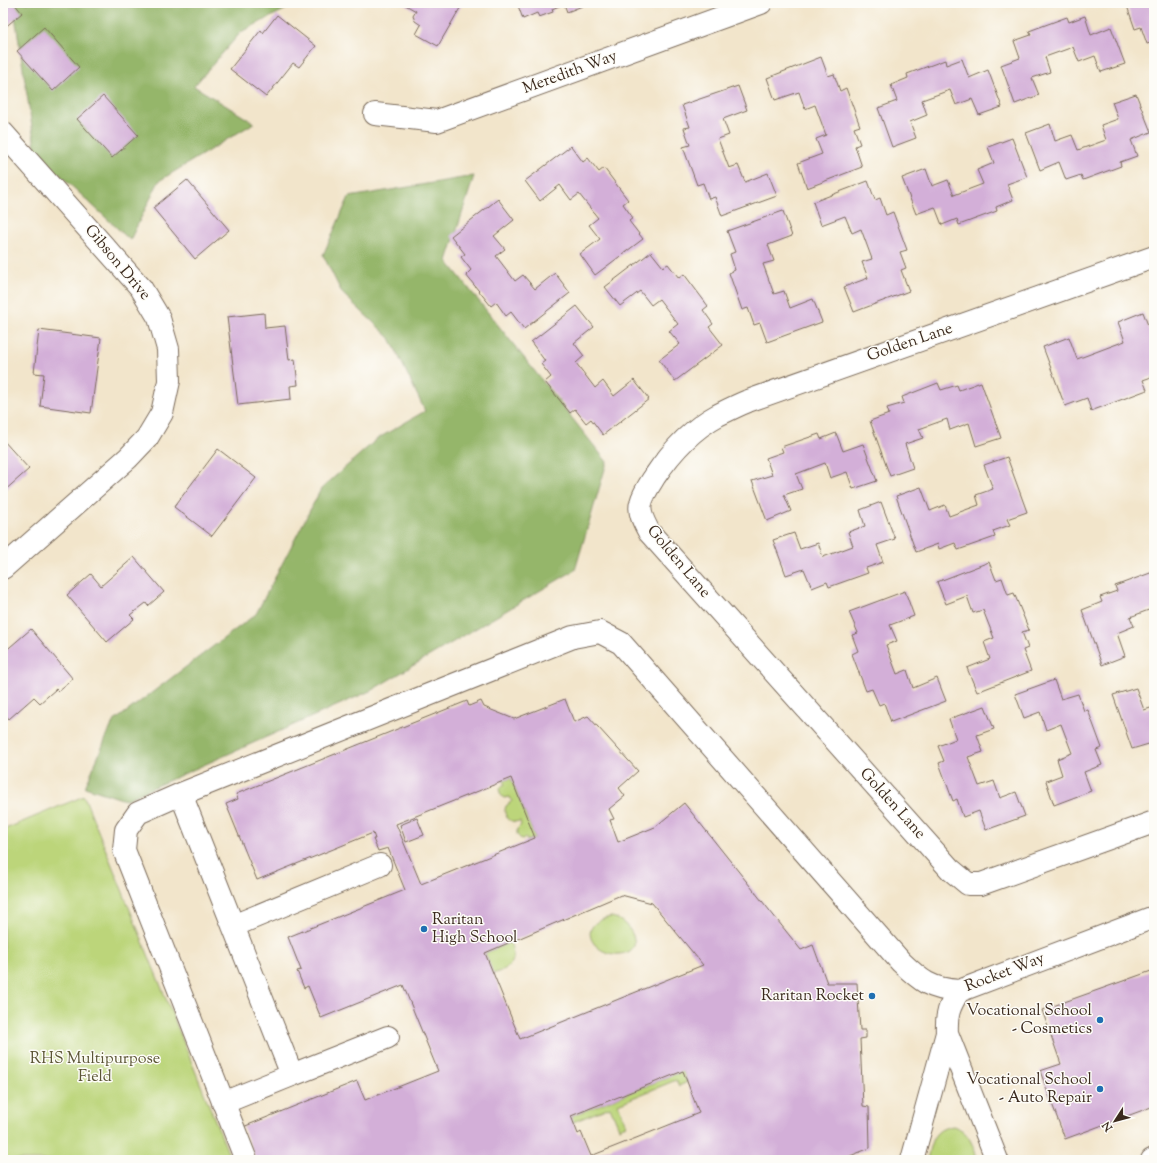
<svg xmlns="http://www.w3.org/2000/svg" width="1157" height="1163" viewBox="0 0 1157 1163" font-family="'Sorts Mill Goudy',serif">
  <rect width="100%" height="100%" fill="#fdfcf7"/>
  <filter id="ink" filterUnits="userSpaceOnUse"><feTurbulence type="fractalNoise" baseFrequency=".025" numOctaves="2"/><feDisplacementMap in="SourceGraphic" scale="8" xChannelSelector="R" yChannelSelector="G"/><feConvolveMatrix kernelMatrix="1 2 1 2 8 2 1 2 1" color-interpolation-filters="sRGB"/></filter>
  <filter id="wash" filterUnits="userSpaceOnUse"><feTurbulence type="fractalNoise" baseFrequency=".012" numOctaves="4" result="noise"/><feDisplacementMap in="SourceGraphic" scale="16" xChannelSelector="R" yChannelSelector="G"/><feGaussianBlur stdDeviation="0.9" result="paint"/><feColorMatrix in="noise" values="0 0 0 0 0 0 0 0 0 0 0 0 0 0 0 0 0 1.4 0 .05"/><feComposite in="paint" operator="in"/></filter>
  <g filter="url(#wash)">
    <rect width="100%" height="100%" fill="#f2e5cb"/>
    <!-- green -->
    <path fill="#bcd57a" stroke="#7c804c" d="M511 778 535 838 527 841 526 838 521 839 517 835V829L521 825 520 821C510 824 502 816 506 806L512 801 510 797 504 798C498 794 498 787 505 784L503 781Z
      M84 796 217 1125 231 1160H3V830Z
      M611 917C628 919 646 948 625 953 596 961 571 924 611 917Z
      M510 942C517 962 513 967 493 974L485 953Z
      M683 1071 687 1082 679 1086 676 1080 618 1104 626 1125 619 1128 610 1107 573 1122 571 1116Z
      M953 1126C969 1130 973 1146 978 1160H927C931 1143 932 1129 953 1126Z"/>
    <!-- forest -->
    <path fill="#95b66a" stroke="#687044" d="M13 3H298L241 32 194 86 254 123 159 181 130 240 36 153Z
      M474 176 447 261 607 462 575 570 370 691 125 800 85 787 113 722 256 614 321 489 377 439 425 411 390 338 342 293 323 255 349 197Z"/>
    <g id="blocks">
      <!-- building -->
      <path fill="#d3afd8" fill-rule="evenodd" d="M3 3H14L22 13 3 29Z
        M402 3H463L438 46 416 34 421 25 415 21 413 16 416 11Z
        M517 3H590L567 12 564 4 552 9 553 12 539 17 537 13 523 19Z
        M1126 3H1154V45L1153 42 1147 44 1141 27 1135 29Z
        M277 15 316 46 299 67 293 63 266 97 230 69 261 30 263 33Z
        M1085 16 1091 35 1111 27 1125 64 1101 72 1095 56 1079 62 1073 47 1045 57 1050 72 1032 78 1039 95 1015 104 1001 65 1020 58 1014 41 1031 35 1029 31 1067 17 1069 22Z
        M44 27 79 67 53 91 17 51Z
        M821 57 828 76 834 74 840 91 846 88 860 126 854 128 860 144 855 146 862 167 807 188 798 163 822 154 816 139 826 135 815 105 805 109 799 92 775 100 767 78Z
        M962 59 969 78 988 70 1002 107 979 115 972 99 956 105 950 90 922 100 927 115 910 122 916 138 892 147 878 108 897 101 891 85 908 78 907 74 945 60 946 65Z
        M738 86 747 110 723 119 729 135 718 139 729 168 738 165 745 182 768 173 777 196 722 216 715 197 709 199 703 183 697 185 683 147 690 145 684 128 690 127 682 105Z
        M1136 94 1151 132 1131 140 1137 156 1120 162 1121 166 1083 180 1081 175 1066 180 1059 162 1040 170 1026 133 1050 124 1055 141 1072 135 1078 150 1106 140 1101 125 1118 119 1112 102Z
        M103 96 138 135 112 158 77 119Z
        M1012 138 1027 177 1007 184 1013 200 996 207 997 211 959 225 957 219 942 225 935 207 916 214 902 178 926 169 932 186 948 180 954 195 983 184 977 170 994 163 988 147Z
        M571 146 583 162 588 158 599 172 604 168 628 200 623 204 633 218 629 221 643 239 595 275 580 254 600 239 589 225 598 218 579 194 571 200 560 185 540 201 525 181Z
        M187 180 229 230 195 259 153 208Z
        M868 181 875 200 880 198 886 215 893 212 907 250 900 252 906 268 901 270 909 291 854 312 844 287 868 278 862 262 872 259 861 229 852 233 845 216 821 225 813 202Z
        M498 199 514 220 494 236 505 249 496 256 515 281 523 275 535 289 555 273 570 293 524 329 511 312 506 316 496 302 491 306 466 275 471 270 461 257 465 254 451 236Z
        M783 211 792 236 768 245 774 261 763 264 774 294 784 291 790 308 813 299 822 322 767 342 760 323 754 325 748 308 742 310 729 273 735 270 730 254 735 252 727 231Z
        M651 252 663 267 668 264 679 278 684 274 708 306 703 310 713 324 709 327 723 345 675 381 659 360 680 344 669 331 678 324 659 299 651 305 640 291 620 306 605 287Z
        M577 306 594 327 574 343 584 356 576 363 595 388 603 381 614 396 634 380 649 399 603 435 591 419 586 423 575 409 570 413 545 382 551 377 541 364 545 361 531 342Z
        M1143 312 1154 341V376L1143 380 1147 390 1091 411 1087 398 1065 406 1043 347 1069 337 1077 359 1125 341 1118 322Z
        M264 313 265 328 285 326 289 360 295 359 298 385 290 386 291 399 238 405 227 317Z
        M39 330 101 338 91 413 40 406 44 374 34 373Z
        M981 382 1001 438 976 446 969 423 950 430 947 419 919 429 923 438 905 444 913 468 890 476 870 421 889 414 887 408 904 403 902 397 938 383 941 390 957 385 959 390Z
        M836 433 843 451 863 444 877 481 853 489 847 472 830 478 825 463 796 474 802 489 784 495 791 511 767 521 752 481 772 475 766 458 783 452 781 447 819 434 821 439Z
        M3 440 29 469 3 492Z
        M218 449 256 478 212 536 174 507Z
        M1007 457 1027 512 1007 519 1010 525 993 531 995 537 958 550 955 543 939 549 938 544 916 552 896 496 921 487 930 511 945 505 949 516 979 505 976 495 993 489 984 465Z
        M881 502 895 539 877 545 883 562 866 568 868 573 829 587 827 582 812 588 804 569 786 575 773 540 794 533 800 549 818 543 823 557 853 546 848 532 865 526 860 510Z
        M134 557 164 592 148 606 146 603 130 615 134 619 107 642 67 595 91 574 101 586Z
        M989 562 996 580 1002 578 1008 595 1014 593 1029 630 1022 632 1028 648 1023 650 1031 671 977 692 967 668 990 659 984 642 994 638 983 610 973 613 967 596 946 604 937 582Z
        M1153 572 1154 608 1130 617 1134 626 1117 633 1125 656 1102 665 1082 610 1102 602 1100 597 1117 591 1115 586Z
        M905 591 914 616 890 625 897 641 886 645 897 674 907 670 913 688 937 678 946 701 891 722 884 703 879 705 872 689 866 691 852 654 858 651 852 635 858 633 849 612Z
        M31 629 73 679 58 691 56 689 40 703 34 697 9 719 3 712V653Z
        M1054 680 1061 699 1078 694 1084 711 1088 710 1102 748 1096 750 1102 765 1084 772 1091 791 1054 805 1046 781 1062 775 1057 759 1072 753 1061 724 1046 730 1040 712 1024 718 1015 694Z
        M1136 688 1144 710 1154 707V748L1152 743 1132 749 1113 695Z
        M565 699 574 722 588 716 638 771 619 788 625 796 609 809 614 819 610 820 618 842 655 827 684 803 801 950 813 945 827 983H857L860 1030H866V1038L860 1039 863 1106 869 1107 870 1148 840 1160H256L243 1127 357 1081 365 1100 438 1071 403 985 321 1018 308 986 304 988 297 971 301 970 288 937 405 890 388 848 378 851 373 839H375L373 833 257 880 226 804 238 799 236 794 467 701 469 706 481 701 484 707 514 719ZM511 778 535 838 421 884 396 824ZM621 895 652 903 703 965 520 1039 485 953ZM683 1071 699 1113 591 1156 581 1132 578 1134 571 1116Z
        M985 706 994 729 977 735 983 752 968 757 979 786 994 781 1000 798 1016 792 1025 816 986 830 979 811 963 817 957 799 953 801 939 763 944 761 938 746 956 739 949 719Z
        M417 818 424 835 406 842 400 825Z
        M1154 970V1106L1065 1139 1040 1071 1061 1064 1042 1010Z"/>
    </g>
  </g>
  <g filter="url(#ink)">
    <use href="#blocks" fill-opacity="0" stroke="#7b6b5b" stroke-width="1"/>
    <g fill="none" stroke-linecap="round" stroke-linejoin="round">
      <defs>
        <path id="minor" d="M375 114 437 121 761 3
          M3 133 141 288 159 318 168 349 169 381 162 413 147 438 128 458 3 568
          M1154 257 748 401C738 405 728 410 718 415 692 429 671 452 655 476 650 484 643 494 641 503 638 513 645 524 649 532L950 869 968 884H981L1154 822
          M181 794 292 1075 223 1103
          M233 926 380 865
          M292 1075 388 1037
          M246 1160 124 850 126 830 138 813 181 794 573 637 600 632 621 643 901 962C921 981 930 989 959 991
          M912 1160 947 1033
          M997 1160 947 1033C946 1015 949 1006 959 991L1154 917
          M1152 1160 1154 1159"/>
      </defs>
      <!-- minor casing -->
      <use href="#minor" stroke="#7b6b5b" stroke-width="24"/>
      <!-- minor -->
      <use href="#minor" stroke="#fff" stroke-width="22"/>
    </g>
  </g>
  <!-- markers -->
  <g fill="#1f6fb2" stroke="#fdfcf7" stroke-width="1.5">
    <circle cx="424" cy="929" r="4"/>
    <circle cx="872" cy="996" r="4"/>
    <circle cx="1100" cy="1020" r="4"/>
    <circle cx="1100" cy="1089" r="4"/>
  </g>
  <g text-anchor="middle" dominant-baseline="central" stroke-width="3" stroke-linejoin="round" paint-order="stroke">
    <!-- street labels -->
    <g font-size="16" fill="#3b2a1e" stroke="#fdfcf7">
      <text transform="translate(570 73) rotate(-20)">Meredith Way</text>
      <text transform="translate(117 263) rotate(50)">Gibson Drive</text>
      <text transform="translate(910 343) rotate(-19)">Golden Lane</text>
      <text transform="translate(678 562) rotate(50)">Golden Lane</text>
      <text transform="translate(892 804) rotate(48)">Golden Lane</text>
      <text transform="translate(1005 973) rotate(-21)">Rocket Way</text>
    </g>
    <!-- poi labels -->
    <g font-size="16" fill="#3b2a1e" stroke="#fdfcf7" text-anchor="end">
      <text x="432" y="920" text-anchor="start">Raritan<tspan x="432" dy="18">High School</tspan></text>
      <text x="864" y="996">Raritan Rocket</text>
      <text x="1092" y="1011">Vocational School<tspan x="1092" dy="18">- Cosmetics</tspan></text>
      <text x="1092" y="1080">Vocational School<tspan x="1092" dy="18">- Auto Repair</tspan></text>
    </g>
    <!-- park labels -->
    <g font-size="16" fill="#5b5535" stroke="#fdfcf7">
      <text x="95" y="1059">RHS Multipurpose<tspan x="95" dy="18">Field</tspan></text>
    </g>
  </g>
  <!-- margin -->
  <rect width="1157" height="1163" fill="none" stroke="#fdfcf7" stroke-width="16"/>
  <!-- north arrow -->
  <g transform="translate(1115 1121) rotate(234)" stroke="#fdfcf7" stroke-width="3" paint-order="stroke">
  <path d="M0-3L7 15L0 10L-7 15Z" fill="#3b2a1e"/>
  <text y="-6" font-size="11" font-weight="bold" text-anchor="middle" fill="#3b2a1e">N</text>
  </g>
</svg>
